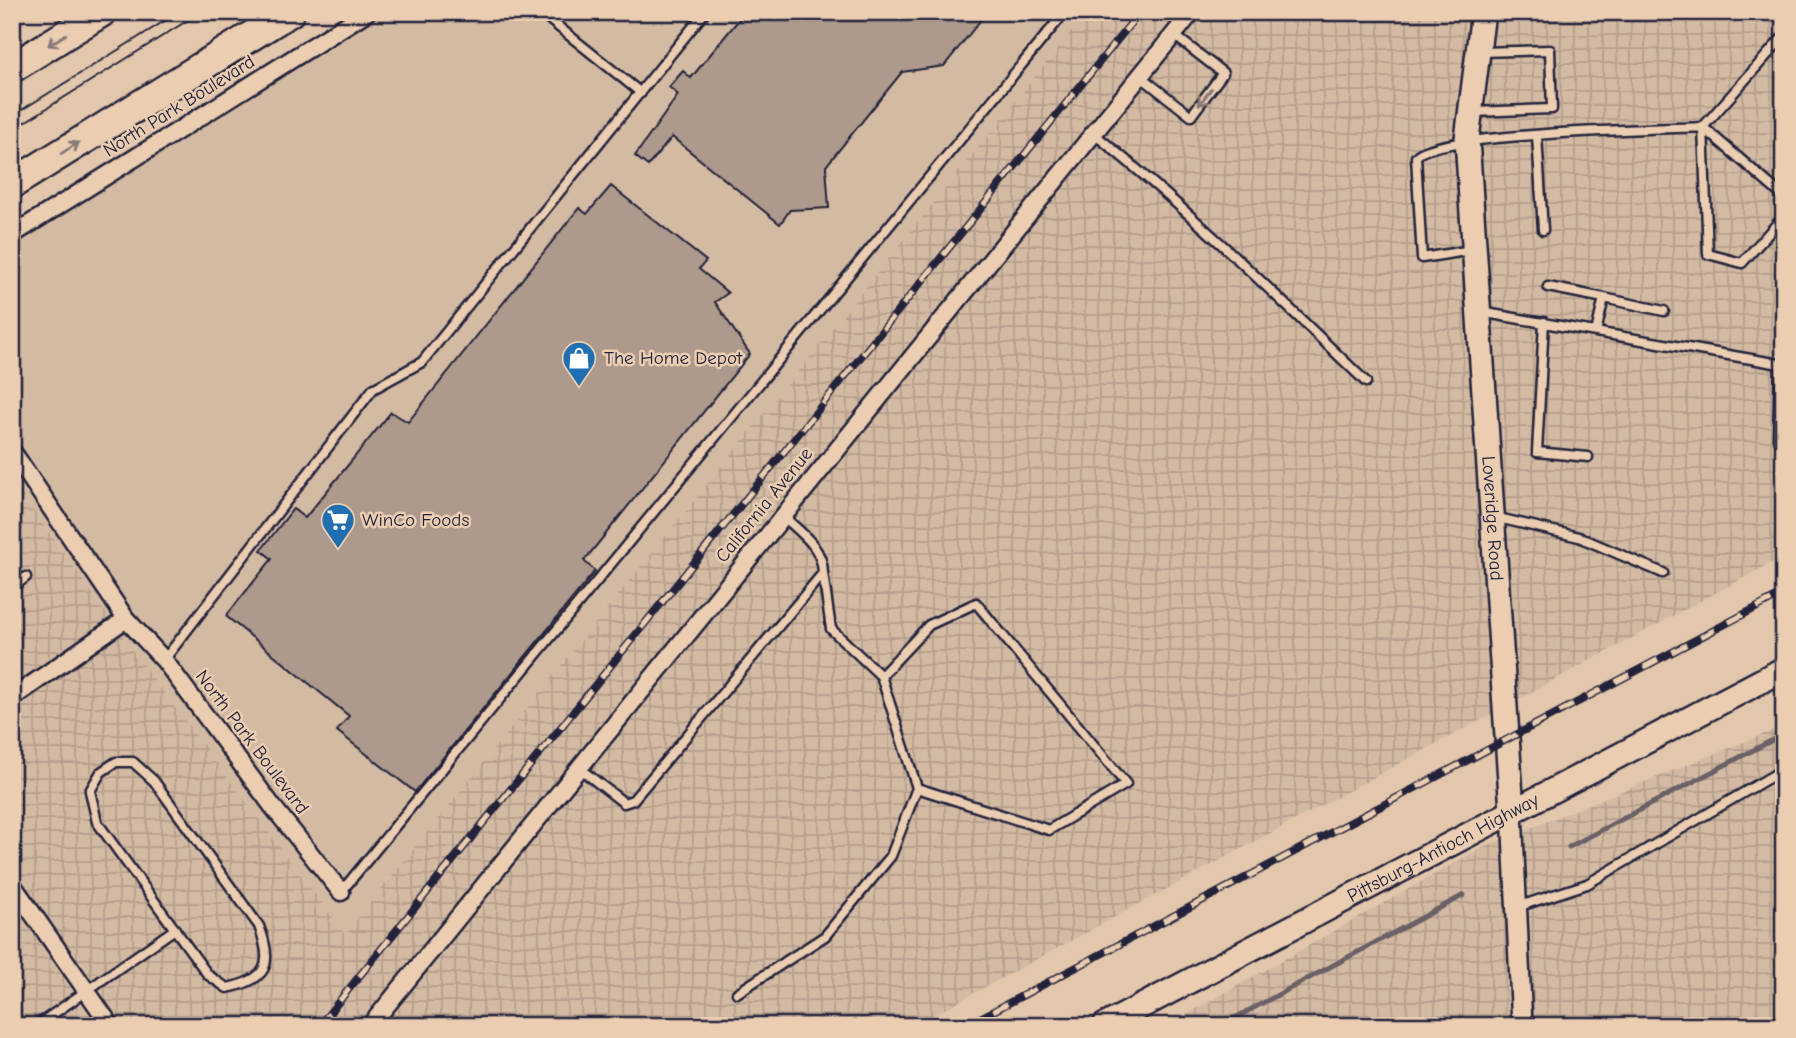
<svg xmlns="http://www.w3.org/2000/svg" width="1796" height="1038" viewBox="0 0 1796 1038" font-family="'Comic Neue',sans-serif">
  <defs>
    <pattern id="industrial-grid" width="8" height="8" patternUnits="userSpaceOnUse" patternTransform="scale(1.75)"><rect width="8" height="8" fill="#d3baa3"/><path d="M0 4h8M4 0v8" fill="none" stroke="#b5a08d"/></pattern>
  </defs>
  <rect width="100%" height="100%" fill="#e3c7ad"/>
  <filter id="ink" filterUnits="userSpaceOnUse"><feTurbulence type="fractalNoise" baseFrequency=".0143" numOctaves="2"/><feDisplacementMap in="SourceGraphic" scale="14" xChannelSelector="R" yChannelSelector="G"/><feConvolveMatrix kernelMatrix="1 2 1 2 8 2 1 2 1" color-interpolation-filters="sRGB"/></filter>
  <g filter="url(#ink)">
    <!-- built -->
    <path fill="#d3baa3" d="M364 12H1087L345 934 138 658 12 480V223Z"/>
    <!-- industrial -->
    <path fill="url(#industrial-grid)" d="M1087 12H1784V556L913 1026H12V480L138 658 345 934Z
      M1784 726V1026H1166L1483 847Z"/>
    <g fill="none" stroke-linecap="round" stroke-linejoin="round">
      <!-- stream -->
      <path stroke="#6b6066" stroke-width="5" d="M1569 847 1784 734
        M1220 1026 1464 895"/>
    </g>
    <!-- building -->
    <path fill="#ad9a8d" stroke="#22223b" stroke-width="2" d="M745 12H987L944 66 902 72 826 166 829 208 790 210 780 224 672 137 648 166 635 156 678 95 669 87 683 71 691 78Z
      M611 186 706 261 699 269 728 293 715 302 750 354 584 561 595 571 415 792 337 731 349 716 226 616 272 559 261 550 293 509 305 518 391 412 408 422 579 208 587 214Z"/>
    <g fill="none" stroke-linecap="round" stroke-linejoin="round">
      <defs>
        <path id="service" d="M540 12 641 93
          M1784 36 1703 127 1784 197
          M1140 76 1191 116 1223 73 1174 35
          M1473 112 1552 109 1550 50 1480 52
          M1093 133C1189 210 1277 296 1366 382
          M1537 136 1543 230
          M1472 250 1422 258 1416 157C1430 133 1663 129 1703 127L1708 254 1742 263 1784 216
          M1548 287 1604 298
          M1480 312 1780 364 1778 438
          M1544 322 1537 452 1588 457
          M1596 332 1604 298 1664 311
          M1494 517 1579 537 1663 573
          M823 573 831 629 881 676 929 625 976 603 1126 784 1049 830 917 788 881 676
          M12 588 26 577
          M164 660 373 389 422 362 705 12
          M116 762H133L154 781 259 926C274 965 267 980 227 988L208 975 97 822 90 791 101 772Z
          M579 768 624 803 633 800 823 573C823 547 800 532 783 516
          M341 892 1065 12
          M1517 907 1587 884 1784 769
          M737 993 825 936 891 856 917 788
          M36 1026 175 929"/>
        <path id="minor" d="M12 235 367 12
          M12 451 126 619 164 660 273 807 341 892
          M12 698 126 619
          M12 884 111 1026
          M370 1026 1192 12"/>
        <path id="tertiary" d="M1512 811 1522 1026"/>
        <g id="secondary">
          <path id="s1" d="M1483 12 1467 139 1512 811"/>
          <path id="s2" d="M1104 1026 1784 669"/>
        </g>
        <path id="motorway" d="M12 68 102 12
          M12 184 290 12"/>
      </defs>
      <!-- service casing -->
      <use href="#service" stroke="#22223b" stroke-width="13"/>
      <!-- minor casing -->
      <use href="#minor" stroke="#22223b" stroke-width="21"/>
      <!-- tertiary casing -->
      <use href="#tertiary" stroke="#22223b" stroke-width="24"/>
      <!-- secondary casing -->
      <use href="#secondary" stroke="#22223b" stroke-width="28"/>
      <!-- motorway casing -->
      <use href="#motorway" stroke="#22223b" stroke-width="33"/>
      <!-- service -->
      <use href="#service" stroke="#ebceb2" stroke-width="8"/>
      <!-- minor -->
      <use href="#minor" stroke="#ebceb2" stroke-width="16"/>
      <!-- tertiary -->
      <use href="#tertiary" stroke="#ebceb2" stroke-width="19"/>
      <!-- secondary -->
      <use href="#secondary" stroke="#ebceb2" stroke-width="23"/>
      <!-- motorway -->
      <use href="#motorway" stroke="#ebceb2" stroke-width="28"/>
      <!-- tram -->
      <path stroke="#22223b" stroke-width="2" d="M12 116 179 12
        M12 130 201 12"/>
      <defs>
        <path id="rail" d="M319 1026 1140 12
          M965 1026 1784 593"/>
      </defs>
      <!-- rail casing -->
      <use href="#rail" stroke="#22223b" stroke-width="8"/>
      <!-- rail -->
      <use href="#rail" stroke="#ebceb2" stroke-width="5" stroke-dasharray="16" stroke-linecap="butt"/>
    </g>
    <!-- one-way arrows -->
    <defs><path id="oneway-shaft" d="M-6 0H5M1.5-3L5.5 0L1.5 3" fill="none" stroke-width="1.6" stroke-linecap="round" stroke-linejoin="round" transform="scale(1.75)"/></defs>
    <g stroke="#867876">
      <use href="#oneway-shaft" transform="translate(57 40) rotate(148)"/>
      <use href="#oneway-shaft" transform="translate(1205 97) rotate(128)"/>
      <use href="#oneway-shaft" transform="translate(70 148) rotate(-32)"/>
    </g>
  </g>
  <!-- icons -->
  <defs>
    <symbol id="shop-pin" viewBox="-11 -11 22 30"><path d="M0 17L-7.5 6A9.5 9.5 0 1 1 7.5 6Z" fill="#1f6fb2" stroke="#ebceb2"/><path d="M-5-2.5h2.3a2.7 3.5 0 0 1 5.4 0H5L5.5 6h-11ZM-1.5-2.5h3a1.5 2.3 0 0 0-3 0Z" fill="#fff"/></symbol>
    <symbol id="supermarket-pin" viewBox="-11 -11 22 30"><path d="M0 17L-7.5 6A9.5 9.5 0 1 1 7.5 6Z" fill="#1f6fb2" stroke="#ebceb2"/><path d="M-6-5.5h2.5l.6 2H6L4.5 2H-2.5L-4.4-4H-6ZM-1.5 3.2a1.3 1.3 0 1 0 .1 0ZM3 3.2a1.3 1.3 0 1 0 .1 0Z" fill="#fff"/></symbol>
  </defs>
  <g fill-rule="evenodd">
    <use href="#shop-pin" x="560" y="339" width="38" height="52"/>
    <use href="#supermarket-pin" x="319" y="501" width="38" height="52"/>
  </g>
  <g text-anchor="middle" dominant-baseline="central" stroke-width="5" stroke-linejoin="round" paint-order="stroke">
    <!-- street labels -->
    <g font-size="19" fill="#22223b" stroke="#ebceb2">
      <text transform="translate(179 106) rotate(-32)">North Park Boulevard</text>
      <text transform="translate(764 505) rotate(-51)">California Avenue</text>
      <text stroke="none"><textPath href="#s1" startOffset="508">Loveridge Road</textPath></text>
      <text transform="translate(252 742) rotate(53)">North Park Boulevard</text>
      <text stroke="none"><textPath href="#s2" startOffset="383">Pittsburg-Antioch Highway</textPath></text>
    </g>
    <!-- poi labels -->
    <g font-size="19" fill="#22223b" stroke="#ebceb2" text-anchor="start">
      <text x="604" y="358">The Home Depot</text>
      <text x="362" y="520">WinCo Foods</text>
    </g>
  </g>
  <!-- margin -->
  <rect width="1796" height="1038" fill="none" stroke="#ebceb2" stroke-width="42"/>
  <rect x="21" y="21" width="1754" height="996" fill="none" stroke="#22223b" stroke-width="2.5" filter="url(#ink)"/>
</svg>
